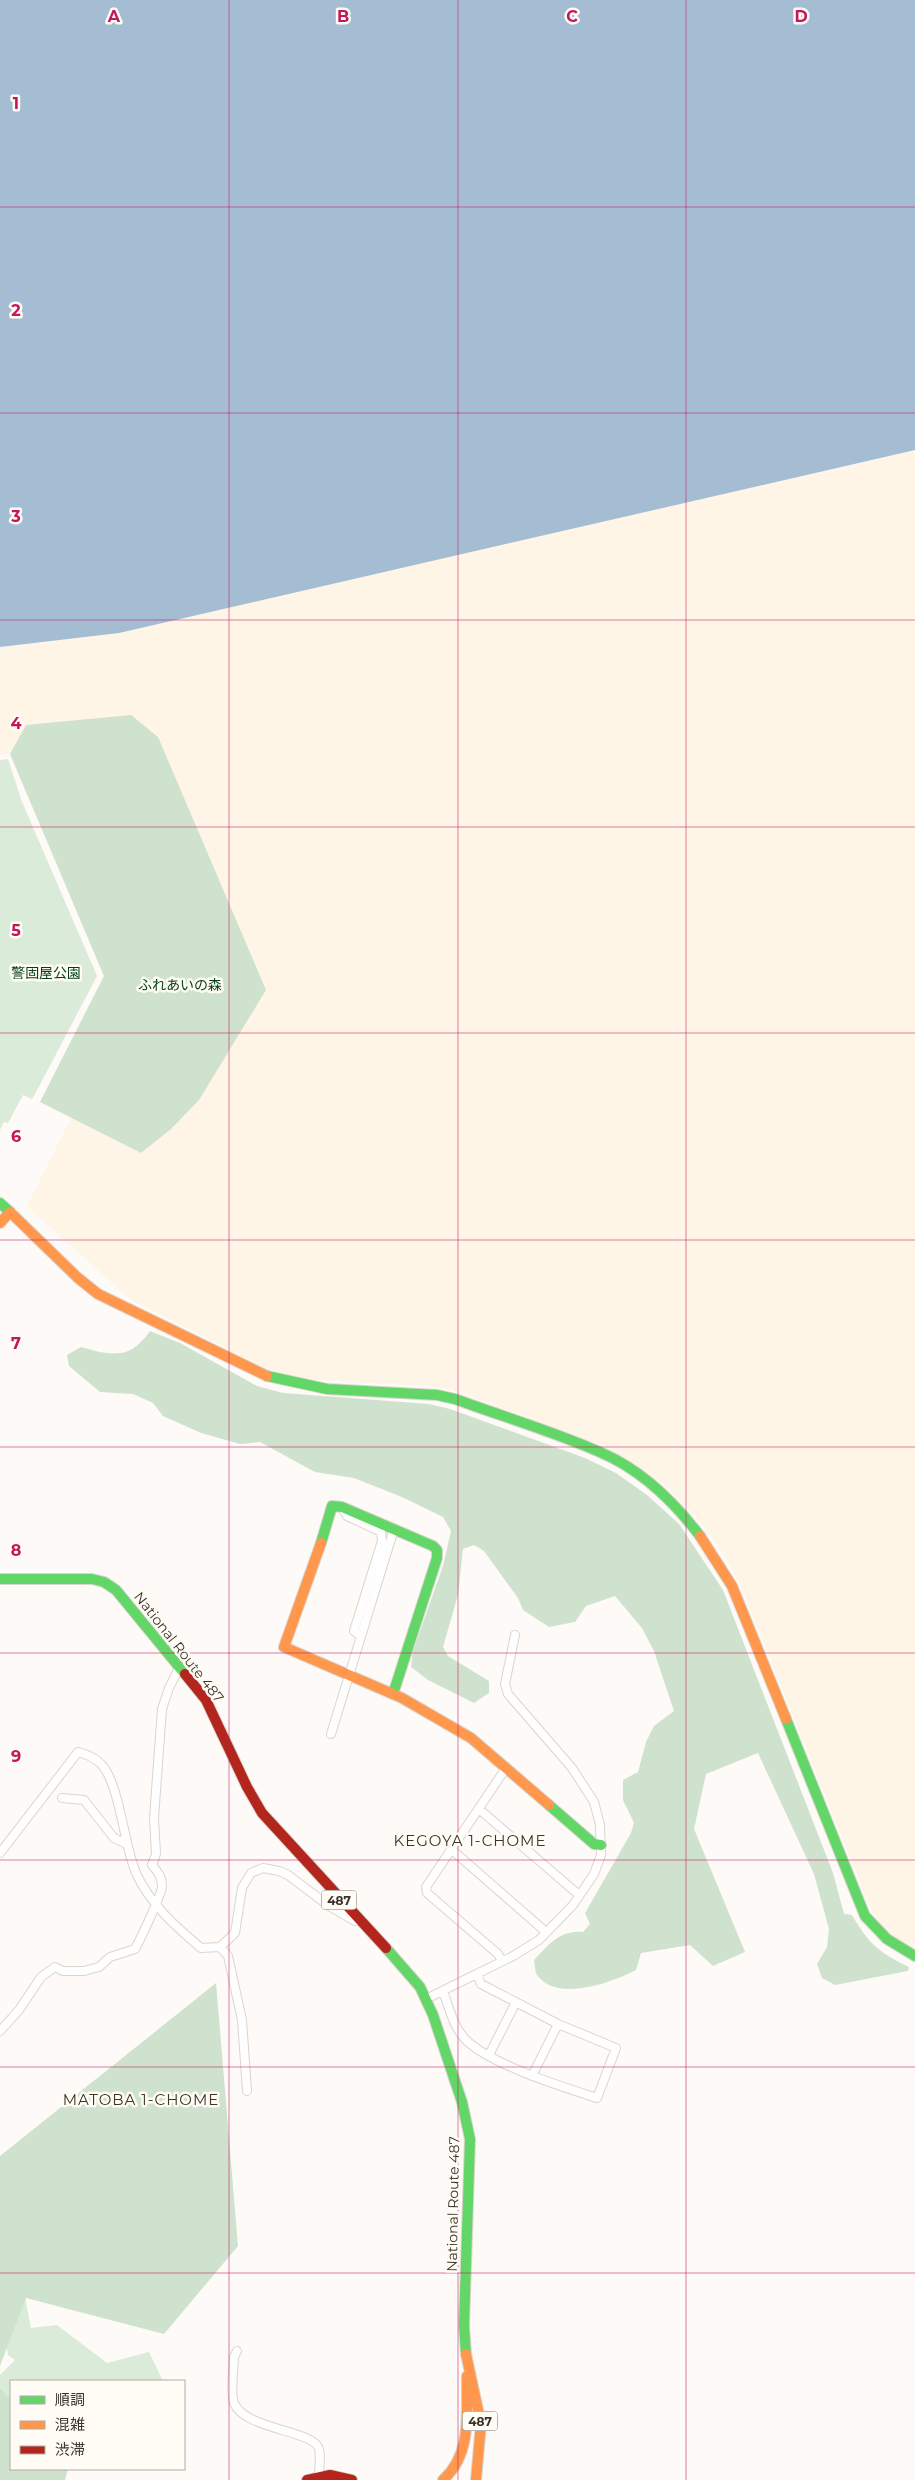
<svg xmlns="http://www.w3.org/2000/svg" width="915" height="2480" viewBox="0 0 915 2480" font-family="Montserrat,'Noto Sans JP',sans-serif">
  <rect width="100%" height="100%" fill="#fdfaf7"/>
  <!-- built -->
  <path fill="#fef5e6" d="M915 450V1947L900 1941 884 1928 872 1912 741 1587 725 1557 698 1519 665 1485 631 1461 604 1446 459 1392 438 1387 307 1379 278 1374 131 1300 27 1206 71 1118 40 1102 104 976 10 754 0 755V647L119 633Z"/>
  <!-- green -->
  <path fill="#daecd9" d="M8 759 22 802 97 976 34 1096 32 1099 23 1095 8 1123 4 1122 0 1130V760Z
    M25 2298 31 2328 57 2325 107 2363 149 2352 163 2381H11V2416L0 2393V2375L15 2360 8 2355 3 2325Z"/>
  <!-- forest -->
  <path fill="#cee2ce" d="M131 715 158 737 266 990 199 1100 171 1129 141 1153 40 1102 104 976 10 754 26 725Z
    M150 1331 180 1343 257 1386 283 1393 429 1404 450 1409 585 1458 616 1473 647 1495 679 1524 723 1590 833 1873 844 1914 852 1915C869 1944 878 1952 909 1967L908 1971 835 1985 822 1978 817 1964 827 1947 829 1929 814 1874 758 1753 706 1774 694 1829 745 1952 713 1966 690 1945 641 1953 636 1970C613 1982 557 2003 537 1975 535 1972 535 1965 534 1960 548 1945 561 1929 583 1932L590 1924 585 1913 631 1833 634 1823 623 1800V1780L638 1772 646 1742 654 1726 674 1711 654 1651 642 1628 615 1596 586 1606 575 1622 549 1627 523 1610 518 1598 484 1551 474 1545 463 1549 458 1595 443 1647 448 1656 489 1681V1693L474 1703 428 1680 411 1667 413 1651 443 1566 451 1531 443 1517 402 1497 354 1478 315 1472 260 1442 240 1444 201 1433 163 1416 153 1403 133 1394 100 1392 69 1366 67 1355 81 1347C112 1356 130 1360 150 1331Z
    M216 1983 238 2246 164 2334 26 2298 0 2366V2156Z
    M0 2388 11 2400V2469H68L65 2480H0Z"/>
  <!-- water -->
  <path fill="#a4bdd3" d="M0 0H915V450L119 633 0 647Z"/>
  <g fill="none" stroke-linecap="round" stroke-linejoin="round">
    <defs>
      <path id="street" d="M342 1507 347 1516 381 1532 382 1541 354 1631 360 1636
        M331 1734 394 1529
        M62 1798 84 1800 114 1838 127 1844
        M479 1809 579 1895
        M451 1849 546 1932
        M0 1853 78 1752C86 1754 95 1758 101 1764 120 1784 124 1846 136 1873 150 1904 175 1926 201 1948L220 1947 235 1933 242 1888 251 1873 263 1868 279 1871 288 1875 329 1906 355 1921
        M220 1947 228 1956 242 2020 247 2091
        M502 1961 498 1954 427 1893 426 1887 506 1768
        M443 1991C449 2007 453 2026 465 2039 489 2064 563 2087 597 2098L616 2048 558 2024 481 1984 477 1974
        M426 1999 513 1956 539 1940 573 1905 594 1874 601 1855 600 1825 594 1802 572 1768 508 1694 505 1684 515 1635
        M0 2031 19 2010 41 1977 55 1967 63 1971H84L99 1967 110 1957 135 1949C140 1940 162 1894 162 1886 162 1877 158 1872 152 1865L156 1854 154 1818 162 1709 169 1688 180 1666
        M489 2055 516 2002
        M532 2076 558 2024
        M237 2351 234 2357C234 2367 230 2394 234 2403 245 2430 314 2430 319 2449 321 2456 319 2468 319 2475"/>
      <path id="fast" d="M0 1203 10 1212
        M267 1376 327 1389 437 1395 455 1399C504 1417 555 1432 602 1453 641 1470 675 1503 700 1536
        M321 1543 332 1506 342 1507 433 1546 437 1550V1558L393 1694
        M0 1579H92L104 1582 116 1590 185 1674
        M786 1719 865 1916 887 1939 915 1956
        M549 1805 594 1844 601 1845
        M386 1948 420 1987 433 2015 462 2102 470 2139 464 2326 466 2354"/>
      <path id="slow" d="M0 1223 10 1212 78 1278 98 1294 267 1376
        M700 1536 732 1586 786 1719
        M321 1543 284 1647 402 1698 471 1738 549 1805
        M466 2354 481 2424 476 2480
        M443 2480C473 2453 466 2413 467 2376"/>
      <path id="jam" d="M185 1674 206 1700 247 1787 262 1813 386 1948
        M307 2480 330 2475 352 2480"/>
    </defs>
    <!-- street casing -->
    <use href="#street" stroke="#dad5ce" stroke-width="10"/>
    <!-- fast casing -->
    <use href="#fast" stroke="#dad5ce" stroke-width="12"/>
    <!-- slow casing -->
    <use href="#slow" stroke="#dad5ce" stroke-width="12"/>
    <!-- jam casing -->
    <use href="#jam" stroke="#dad5ce" stroke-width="12"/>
    <!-- street -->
    <use href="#street" stroke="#fffefe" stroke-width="8"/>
    <!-- fast -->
    <use href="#fast" stroke="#63d668" stroke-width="10"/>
    <!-- slow -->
    <use href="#slow" stroke="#ff974d" stroke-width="10"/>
    <!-- jam -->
    <use href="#jam" stroke="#b3261e" stroke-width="10"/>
  </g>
  <!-- grid -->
  <path fill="none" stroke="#c2185b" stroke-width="1" stroke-opacity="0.55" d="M229 0V2480M458 0V2480M686 0V2480M0 207H915M0 413H915M0 620H915M0 827H915M0 1033H915M0 1240H915M0 1447H915M0 1653H915M0 1860H915M0 2067H915M0 2273H915"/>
  <g text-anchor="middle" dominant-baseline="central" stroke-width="5" stroke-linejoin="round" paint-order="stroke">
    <!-- shield labels -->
    <g fill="#fffbf5" stroke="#767066" stroke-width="1">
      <rect x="321.5" y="1890.5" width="35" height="19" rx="4"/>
      <rect x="462.5" y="2411.5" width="35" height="19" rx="4"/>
    </g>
    <g font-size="12" font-weight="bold" fill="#3c3529">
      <text x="339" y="1900">487</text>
      <text x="480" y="2421">487</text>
    </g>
    <!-- park labels -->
    <g font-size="14" fill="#003e13" stroke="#fffbf5">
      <text x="46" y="973">警固屋公園</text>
      <text x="180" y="985">ふれあいの森</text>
    </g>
    <!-- street labels -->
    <g font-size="14" fill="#3c3529" stroke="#fffbf5">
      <text transform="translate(179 1647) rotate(52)">National Route 487</text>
      <text transform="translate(453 2204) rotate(-89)">National Route 487</text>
    </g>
    <!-- neighbourhood labels -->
    <g font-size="15" letter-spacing="1" fill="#3c3529" stroke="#fffbf5">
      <text x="470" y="1840">KEGOYA 1-CHOME</text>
      <text x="141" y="2099">MATOBA 1-CHOME</text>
    </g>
  </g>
  <g font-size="16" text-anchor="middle" font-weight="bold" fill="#c2185b" stroke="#fffbf5" stroke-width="5" stroke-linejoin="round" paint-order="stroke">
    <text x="114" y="22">A</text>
    <text x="343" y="22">B</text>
    <text x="572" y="22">C</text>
    <text x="801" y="22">D</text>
    <text x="16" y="109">1</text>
    <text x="16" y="316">2</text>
    <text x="16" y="522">3</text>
    <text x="16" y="729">4</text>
    <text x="16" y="936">5</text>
    <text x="16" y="1142">6</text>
    <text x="16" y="1349">7</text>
    <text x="16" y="1556">8</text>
    <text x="16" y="1762">9</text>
  </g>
  <!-- legend -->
  <rect x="10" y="2380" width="175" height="90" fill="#fffbf5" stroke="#b1aca3"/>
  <rect x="20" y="2396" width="25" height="8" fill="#63d668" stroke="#b1aca3"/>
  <text x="55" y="2405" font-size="15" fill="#3c3529">順調</text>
  <rect x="20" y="2421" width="25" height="8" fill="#ff974d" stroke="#b1aca3"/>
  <text x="55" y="2430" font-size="15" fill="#3c3529">混雑</text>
  <rect x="20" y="2446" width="25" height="8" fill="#b3261e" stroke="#b1aca3"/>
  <text x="55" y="2455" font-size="15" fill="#3c3529">渋滞</text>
</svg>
